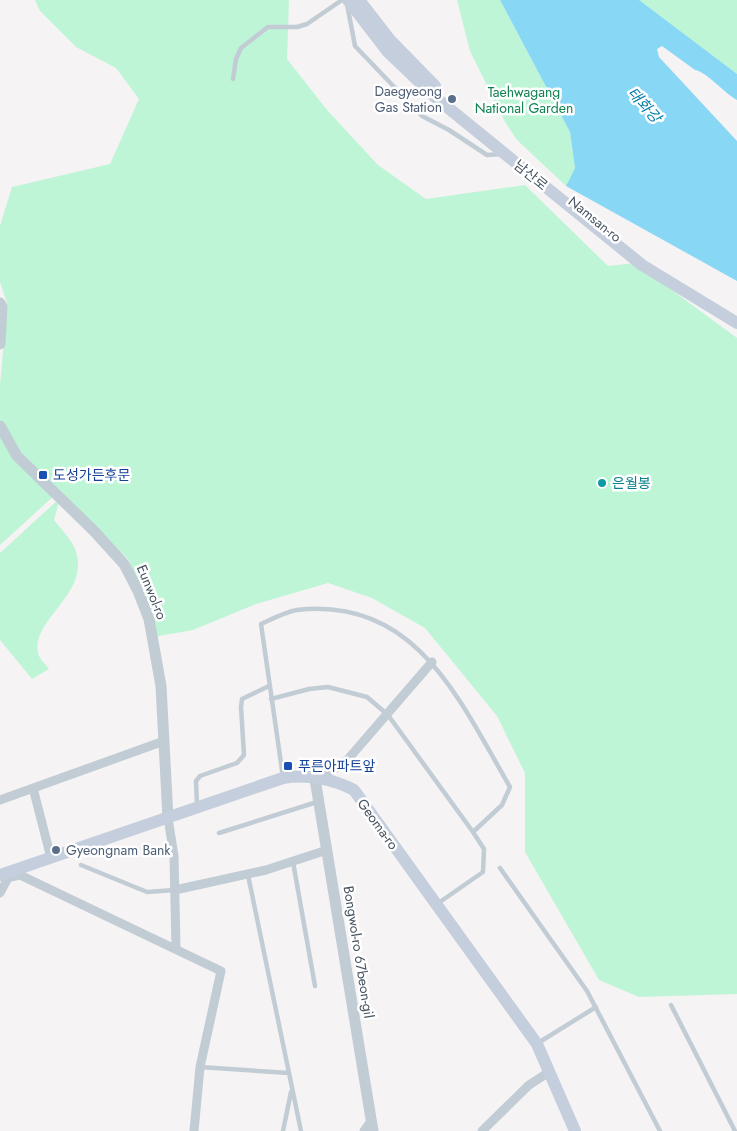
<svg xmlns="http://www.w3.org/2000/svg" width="737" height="1131" viewBox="0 0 737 1131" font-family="Jost,'Noto Sans KR',sans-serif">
  <rect width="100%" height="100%" fill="#f5f3f3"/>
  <!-- green -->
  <path fill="#bff5d7" d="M35 0H289L287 59 327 110 378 165 426 199 525 185 608 266 635 263 737 338V994L639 997 599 980 525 852V773L497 716 425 628 372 598 328 583 256 604 193 630 153 637 129 560 43 475 17 456 56 494 0 545V386L7 303 0 282V226L12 187 110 164 139 99 116 68 76 47 40 11Z
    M457 0H500L570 132 575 168 566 186 517 140 505 122 470 51Z
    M639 0H737V74L641 3Z
    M60 498 54 520C61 529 71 539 75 549 92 594 31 618 38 653 39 658 45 664 49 669L32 679 0 640V553Z"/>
  <!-- water -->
  <path fill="#88d7f5" d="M500 0H639L737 74V100C724 93 707 72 695 70L662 46 657 49 659 57 737 141V281L566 186 575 168 570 132Z"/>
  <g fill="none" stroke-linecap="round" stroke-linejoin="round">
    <!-- service -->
    <path stroke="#c2ccd5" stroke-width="4.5" d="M347 4 355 46 422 116 449 130 487 155 503 154
      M233 79 236 59 241 48 268 27H297L307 24 342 0
      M271 699 309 689 328 687 367 697 388 715 473 832
      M283 777 261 624C272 619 285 612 297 610 416 596 460 701 510 787L502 805 473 832 484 849 483 872 437 904
      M197 805 196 781 200 776 237 763 244 755 241 707 242 699 269 686
      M219 833 317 802
      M293 862 315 986
      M81 865 147 892 175 890
      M500 868 587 991 660 1131
      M248 875 301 1131
      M671 1005 735 1131
      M538 1043 596 1007
      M200 1067 289 1073
      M283 1131 291 1092"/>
    <!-- minor -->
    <path stroke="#c2ccd5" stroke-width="9" d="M315 778 343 765 432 662
      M33 788 51 858
      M0 800 164 741
      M168 818 174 856 176 949
      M175 890 266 870 327 850
      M0 893 8 878 20 875 221 971 200 1067 194 1131
      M364 1131 371 1121
      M482 1131 529 1085 549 1072"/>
    <!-- tertiary -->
    <path stroke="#c2ccd5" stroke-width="11" d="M0 303 2 307 0 344
      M0 426 17 456 94 531 124 564 138 591 149 619 161 686 168 818
      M315 779 373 1131"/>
    <!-- secondary -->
    <path stroke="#c4cedc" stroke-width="12" d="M348 0 388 52 436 98 642 265 737 323
      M359 0 390 40 435 86
      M0 875 283 778C307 774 333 779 354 790L537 1044 575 1131"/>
  </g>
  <!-- markers -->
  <g fill="#5c6f8a" stroke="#fff" stroke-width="2">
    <circle cx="452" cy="99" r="5"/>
    <circle cx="56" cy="850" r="5"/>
  </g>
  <g fill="#1a4fb4" stroke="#fff" stroke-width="2">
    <rect x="38" y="470" width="10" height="10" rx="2.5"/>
    <rect x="283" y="761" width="10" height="10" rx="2.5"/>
  </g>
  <circle fill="#0f9aa8" stroke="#fff" stroke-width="2" cx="602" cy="483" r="5"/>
  <g text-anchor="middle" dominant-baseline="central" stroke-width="5" stroke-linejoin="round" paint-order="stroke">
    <!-- service labels -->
    <g font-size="14" fill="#4e5e75" stroke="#fff" text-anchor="end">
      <text x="442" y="91">Daegyeong<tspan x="442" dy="16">Gas Station</tspan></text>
      <text x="66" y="850" text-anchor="start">Gyeongnam Bank</text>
    </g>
    <!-- park labels -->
    <g font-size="14" fill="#0e8250" stroke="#fff">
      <text x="524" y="92">Taehwagang<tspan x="524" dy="16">National Garden</tspan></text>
    </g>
    <!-- street labels -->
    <g font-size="14" fill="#485462" stroke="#fff">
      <text transform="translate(531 175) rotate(39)">남산로</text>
      <text transform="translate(595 219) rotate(39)">Namsan-ro</text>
      <text transform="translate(152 592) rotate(68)">Eunwol-ro</text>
      <text transform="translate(378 824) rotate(54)">Geoma-ro</text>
      <text transform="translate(359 952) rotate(81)">Bongwol-ro 67beon-gil</text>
    </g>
    <!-- transit labels -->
    <g font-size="14" fill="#164399" stroke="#fff" text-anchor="start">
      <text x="53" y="475">도성가든후문</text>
      <text x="298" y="766">푸른아파트앞</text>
    </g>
    <!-- culture labels -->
    <g font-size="14" fill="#0d838f" stroke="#fff" text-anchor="start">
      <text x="612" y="483">은월봉</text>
    </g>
    <!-- water labels -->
    <g font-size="15" font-style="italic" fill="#027cac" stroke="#fff">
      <text transform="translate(644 105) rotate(48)">태화강</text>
    </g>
  </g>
</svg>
